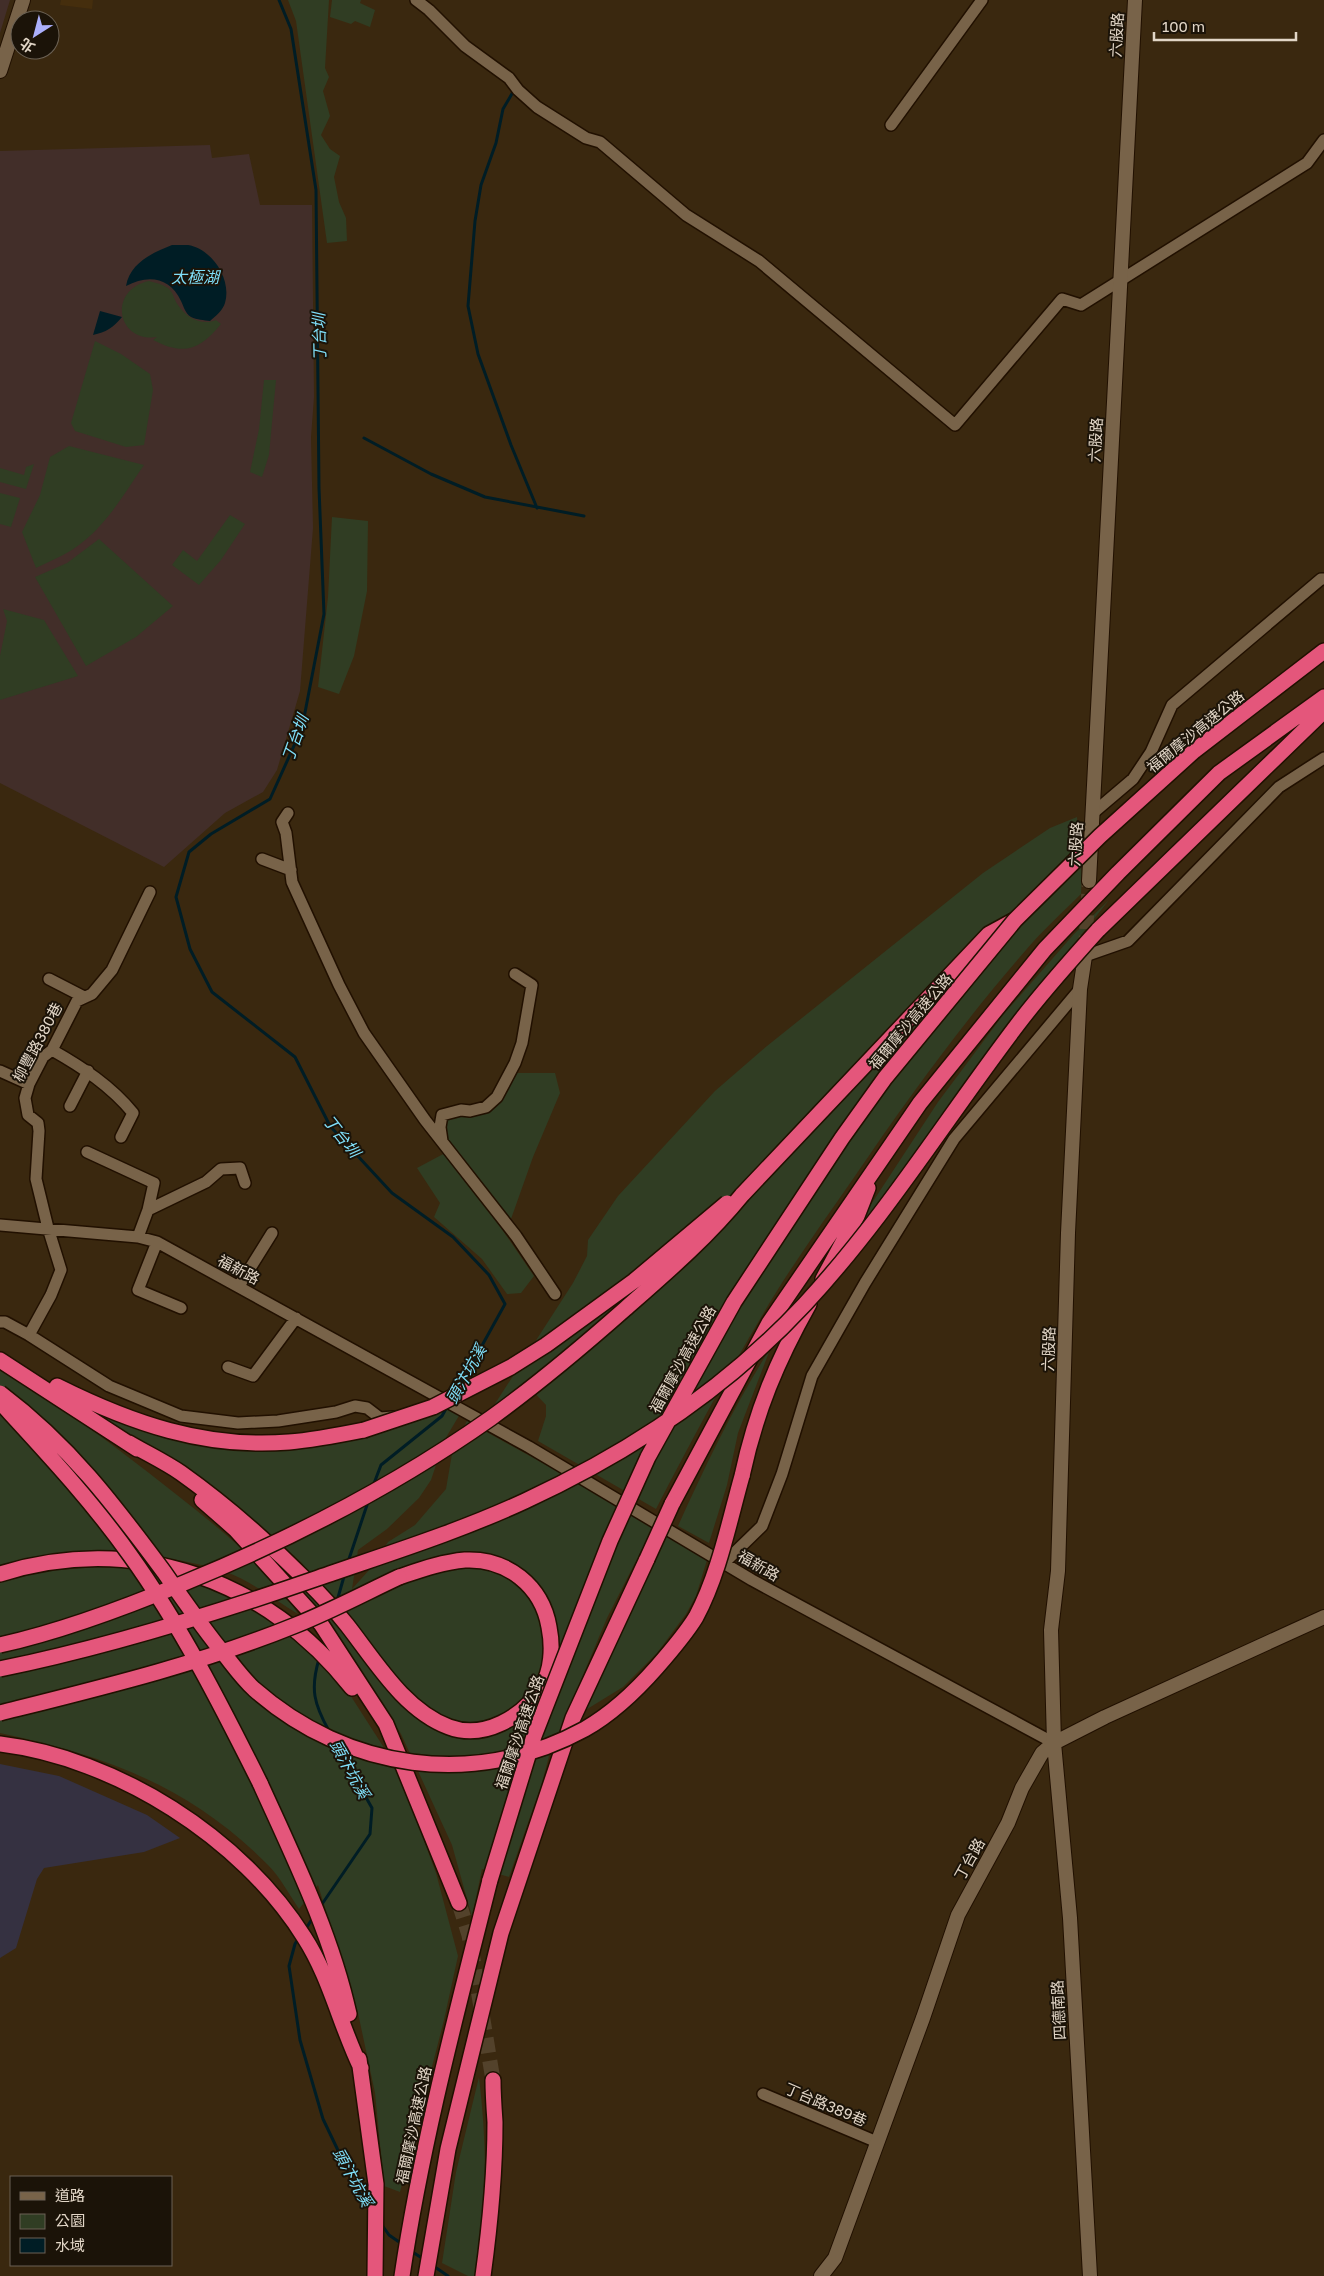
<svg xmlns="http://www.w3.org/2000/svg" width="1324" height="2276" viewBox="0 0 1324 2276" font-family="'Golos Text','Noto Sans TC',sans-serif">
  <rect width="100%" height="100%" fill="#3a280f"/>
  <!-- built -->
  <path fill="#452e0d" d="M61 0H93L92 9 60 5Z"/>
  <!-- industrial -->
  <path fill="#353141" d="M0 1764 59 1776 147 1815 180 1838 144 1852 44 1868 37 1879 16 1948 0 1958Z"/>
  <!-- education -->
  <path fill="#422e29" d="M0 0H10L0 33Z
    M210 145 212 158 249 154 260 205H312L314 397 311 437 313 528 300 691 277 770 263 792 225 813 164 867 0 783V151Z"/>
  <!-- green -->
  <path fill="#303d23" d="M288 0H329L325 68 329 77 323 91 330 116 321 135 330 149 340 156 334 177 339 202 346 218 347 241 327 243 296 21Z
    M332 0H361L360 3 375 10 370 27 355 21 351 24 330 17Z
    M149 281C156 283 162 284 168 288 174 293 174 300 178 305 186 318 202 326 216 320L221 324C200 350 184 356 153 340L157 337C117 343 107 290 149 281Z
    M95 341 121 354 150 374 153 390 144 445 126 447 75 431 71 423Z
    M264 380H276L269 455 262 477 250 472 259 429Z
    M69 446 144 465C126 491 109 521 84 541 70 553 53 560 36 568L22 532 40 495 50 457Z
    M34 464 26 489 0 482V468L24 475 26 467Z
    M0 493 20 498 11 527 0 524Z
    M230 515 245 524 221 560 199 585 172 565 183 550 197 561Z
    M332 517 368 521 367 591 354 656 339 694 318 687 328 597Z
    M99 539 173 606 136 637 86 666 35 577 67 563Z
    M3 609 44 620 78 676 0 700V656L7 621Z
    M1077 817 1082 875 1081 894C1063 912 1043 930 1026 950 964 1021 908 1098 855 1176 824 1221 791 1266 763 1314 725 1378 690 1443 656 1509L538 1441 546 1416V1405L525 1383 491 1410 573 1283 587 1256 588 1240 618 1196 715 1091 767 1046 983 873 1050 828Z
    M1109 900 999 1038 851 1243 870 1206 938 1102 1003 1015 1074 934Z
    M513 1073H555L560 1093 533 1157 511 1219 446 1141 443 1126 449 1116C496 1116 491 1113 513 1073Z
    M447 1152 469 1181 534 1276 521 1293 507 1294 482 1259 434 1217 440 1203 417 1168Z
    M771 1347 738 1433 727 1485 709 1543 678 1526C706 1464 735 1404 771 1347Z
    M0 1370C19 1383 40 1393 58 1406 99 1434 138 1464 177 1495 221 1530 268 1566 298 1614 275 1600 251 1581 226 1572 179 1556 109 1549 60 1554L62 1570 94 1567 127 1568 176 1574 233 1597 256 1610 303 1643 345 1687 397 1768 436 1873 458 1956 444 2020 400 2192 384 2186 375 2093 358 2013 318 1885 299 1909C289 1894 280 1877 268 1865 190 1786 106 1756 0 1733Z
    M441 1407 460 1414 444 1441 431 1480 419 1498 387 1529 358 1550 352 1589 370 1569 388 1542 415 1525 446 1489 453 1448 467 1421 645 1520 707 1560 696 1596 686 1614 657 1653 623 1687 584 1711 626 1624 656 1555 642 1549 607 1618 549 1756 542 1783 509 1877 482 1869 472 1917 452 1845 401 1734 343 1642 307 1597 256 1542 388 1667 347 1615 317 1584 302 1563 258 1523 214 1489 94 1412 137 1428 265 1448Z
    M479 2077C487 2144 488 2210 476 2276H468L442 2263 456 2172Z"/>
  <!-- water -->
  <path fill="#001d25" d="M172 245C178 245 183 245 188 245 212 249 232 279 225 303 223 310 216 316 210 321 204 320 197 320 191 317 185 313 184 307 181 301 170 277 148 274 126 286 130 263 152 253 172 245Z
    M100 311 122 317C113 328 106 332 93 335Z"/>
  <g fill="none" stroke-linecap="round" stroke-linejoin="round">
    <!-- stream -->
    <path stroke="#001d25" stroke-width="3" d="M279 0 291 29 316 190 319 488 324 614 302 728 270 799 211 834 189 852 176 897 190 949 212 992 295 1057 330 1126 392 1193 453 1237 489 1275 505 1304 459 1387
      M513 92 503 109 496 143 481 185 475 221 468 306 478 354 511 445 537 508
      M364 438 431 474 485 497 584 516
      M373 1486 381 1465 442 1416 448 1405
      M348 1562 368 1502
      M337 1601 345 1573
      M319 1659C310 1689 314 1704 329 1731
      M320 1907 370 1834 372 1808 338 1748
      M305 1930 314 1916
      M298 1939 295 1944 289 1966 300 2040 323 2119 355 2186 369 2207
      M382 2225 389 2235 402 2244
      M411 2251 425 2260
      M432 2265 448 2276"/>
    <!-- tertiary-tunnel -->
    <path stroke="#53422b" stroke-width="14" stroke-dasharray="14 7" stroke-linecap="butt" d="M1085 950 1089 881"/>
    <!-- motorway-tunnel -->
    <path stroke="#53422b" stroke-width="15" stroke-dasharray="15 8" stroke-linecap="butt" d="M459 1903 469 1935 493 2080"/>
    <defs>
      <path id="minor" d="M416 0 429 10 465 46 509 78 518 90 537 107 586 138 600 142 686 215 759 261 955 425 1062 299 1081 305 1307 163 1324 140
        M891 125 982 0
        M288 813 282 822 286 833 292 882 339 985 364 1033 425 1120 516 1236 555 1294
        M1093 813 1133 779 1151 752 1172 705 1321 579H1324
        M262 859 291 870
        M1085 956 1128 941 1279 787 1324 758
        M49 979 84 997
        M52 1050C82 1067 111 1086 133 1113L121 1137
        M0 1071 29 1084
        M70 1106 88 1071
        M442 1141 440 1127 442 1115 461 1110 470 1111 486 1107 497 1097 515 1063 522 1043 532 985 515 974
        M87 1152 154 1183 148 1210 138 1237
        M148 1210 206 1182 221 1169 240 1168 245 1183
        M0 1225 138 1237 157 1242 529 1447 752 1580 1054 1743
        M157 1242 138 1290 181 1308
        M239 1286 272 1233
        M0 1322H5L29 1335 51 1295 61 1270 48 1228 36 1179 39 1131 38 1123 28 1115 25 1098 29 1084 43 1057 52 1050 77 1001 92 994 112 970 150 892
        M29 1335 109 1386 181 1416 238 1423 278 1421 336 1412 355 1406 367 1408 380 1418 393 1417
        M228 1367 253 1376 296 1318
        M724 1563 762 1526 782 1474 812 1376 865 1283 954 1139 1080 989
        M763 2094 877 2142"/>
      <path id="tertiary" d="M0 71 23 0
        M1089 881 1135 0
        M1085 956 1080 989 1068 1233 1058 1571 1051 1630 1054 1743 1070 1918 1090 2276
        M821 2276 835 2258 923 2018 958 1915 1008 1823 1022 1788 1042 1753 1054 1743 1105 1717 1324 1617"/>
      <path id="motorway" d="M1194 751 1324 651
        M1098 930 1324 711
        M742 1195 989 934 1013 921
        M823 1279 857 1216 868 1188
        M0 1360 137 1449
        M57 1386C131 1423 205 1449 289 1442 314 1440 339 1435 364 1430
        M129 1443C146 1453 165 1462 181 1473 226 1505 268 1542 307 1581 321 1595 335 1610 347 1625 376 1662 404 1710 449 1727 484 1740 523 1717 541 1688 552 1671 553 1647 549 1627 542 1586 507 1558 465 1560 442 1562 420 1570 399 1577
        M742 1476C756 1411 777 1361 809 1304
        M202 1500 235 1529 321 1624 386 1724 459 1903
        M672 1504 769 1323 920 1103 1045 949 1118 873 1219 773 1324 697
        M0 1574C134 1532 267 1579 352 1688
        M0 1744C116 1758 242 1838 304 1937 330 1977 340 2025 361 2068
        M260 1783C294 1858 331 1933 349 2014
        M359 2059 376 2184 375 2276
        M402 2276C422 2142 457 2011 490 1880
        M426 2276 448 2149 501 1933 573 1718 647 1559
        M483 2276C490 2225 495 2173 495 2122 494 2108 493 2094 493 2080"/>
    </defs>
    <!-- minor casing -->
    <use href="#minor" stroke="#211000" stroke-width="14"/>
    <!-- tertiary casing -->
    <use href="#tertiary" stroke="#211000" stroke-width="16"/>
    <!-- motorway casing -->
    <use href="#motorway" stroke="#211000" stroke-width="18"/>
    <!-- minor -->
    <use href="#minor" stroke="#786349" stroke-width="11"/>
    <!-- tertiary -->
    <use href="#tertiary" stroke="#786349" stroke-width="14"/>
    <!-- motorway -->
    <use href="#motorway" stroke="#e4567b" stroke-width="15"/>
    <defs>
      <path id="motorway-bridge" d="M0 1393C69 1445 113 1503 164 1572 182 1598 200 1624 220 1649 231 1662 241 1677 254 1689 347 1771 475 1789 585 1729 613 1713 636 1691 657 1667 671 1651 685 1635 696 1617 719 1574 729 1522 742 1476
        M0 1402C45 1451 91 1500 130 1555 181 1626 221 1705 260 1783
        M364 1430 433 1407 511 1367 546 1345 634 1281 727 1203
        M647 1559 672 1504
        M0 1645C63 1631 124 1608 184 1583 291 1539 396 1485 491 1418 538 1384 582 1347 625 1309 666 1273 707 1238 742 1195
        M0 1669C108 1647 214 1614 318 1578 387 1554 458 1532 525 1501 629 1453 727 1388 805 1304 885 1218 947 1117 1018 1024 1043 991 1070 961 1098 930
        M0 1713C100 1688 200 1664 296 1625 331 1611 365 1593 399 1577
        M490 1880 534 1736 610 1541 648 1457 734 1302 842 1138 885 1078 1015 920 1100 836 1194 751"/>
    </defs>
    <!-- motorway-bridge casing -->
    <use href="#motorway-bridge" stroke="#211000" stroke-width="18" stroke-linecap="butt"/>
    <!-- motorway-bridge -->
    <use href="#motorway-bridge" stroke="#e4567b" stroke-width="15"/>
  </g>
  <g text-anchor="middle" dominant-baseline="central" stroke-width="4" stroke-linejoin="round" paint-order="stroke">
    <!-- street labels -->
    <g font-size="15" fill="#e2d6c7" stroke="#1b1308">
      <text transform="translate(1116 35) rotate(-87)">六股路</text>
      <text transform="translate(1095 440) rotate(-87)">六股路</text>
      <text transform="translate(1195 731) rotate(-39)">福爾摩沙高速公路</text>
      <text transform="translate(1075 844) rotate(-86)">六股路</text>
      <text transform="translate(910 1021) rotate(-50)">福爾摩沙高速公路</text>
      <text transform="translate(37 1042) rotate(-62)">柳豐路380巷</text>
      <text transform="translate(239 1269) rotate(28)">福新路</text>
      <text transform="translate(1048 1349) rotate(-88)">六股路</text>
      <text transform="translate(682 1359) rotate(-61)">福爾摩沙高速公路</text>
      <text transform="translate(759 1565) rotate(30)">福新路</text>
      <text transform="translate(519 1732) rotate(-71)">福爾摩沙高速公路</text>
      <text transform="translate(969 1859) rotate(-61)">丁台路</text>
      <text transform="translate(1058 2010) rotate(-93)">四德南路</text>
      <text transform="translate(826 2104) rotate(23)">丁台路389巷</text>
      <text transform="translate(413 2125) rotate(-78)">福爾摩沙高速公路</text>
    </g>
    <!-- water labels -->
    <g font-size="16" font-style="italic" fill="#7fdef8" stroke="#1b1308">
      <text x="195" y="277">太極湖</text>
      <text transform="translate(319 337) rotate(-91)">丁台圳</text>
      <text transform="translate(295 738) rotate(-70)">丁台圳</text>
      <text transform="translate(342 1136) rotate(52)">丁台圳</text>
      <text transform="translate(466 1374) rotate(-61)">頭汴坑溪</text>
      <text transform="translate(350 1769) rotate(61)">頭汴坑溪</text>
      <text transform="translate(353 2177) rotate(61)">頭汴坑溪</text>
    </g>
  </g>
  <!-- legend -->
  <rect x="10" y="2176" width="162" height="90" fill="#1b1308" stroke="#6b6154"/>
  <rect x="20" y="2192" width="25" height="8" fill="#786349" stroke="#6b6154"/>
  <text x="55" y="2201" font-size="15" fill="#e2d6c7">道路</text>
  <rect x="20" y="2214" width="25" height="15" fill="#303d23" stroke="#6b6154"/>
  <text x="55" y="2226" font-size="15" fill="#e2d6c7">公園</text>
  <rect x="20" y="2238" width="25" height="15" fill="#001d25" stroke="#6b6154"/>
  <text x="55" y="2251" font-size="15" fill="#e2d6c7">水域</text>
  <!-- north arrow -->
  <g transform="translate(35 35) rotate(216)"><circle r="24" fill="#1b1308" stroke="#6b6154"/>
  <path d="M0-4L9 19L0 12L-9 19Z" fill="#abaffb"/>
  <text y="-8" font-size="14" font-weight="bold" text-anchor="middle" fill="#e2d6c7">北</text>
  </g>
  <!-- scale -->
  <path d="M1154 32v8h142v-8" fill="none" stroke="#e2d6c7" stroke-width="2.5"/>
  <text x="1162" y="32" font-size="15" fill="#e2d6c7" stroke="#1b1308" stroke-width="4" paint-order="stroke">100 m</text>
</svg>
